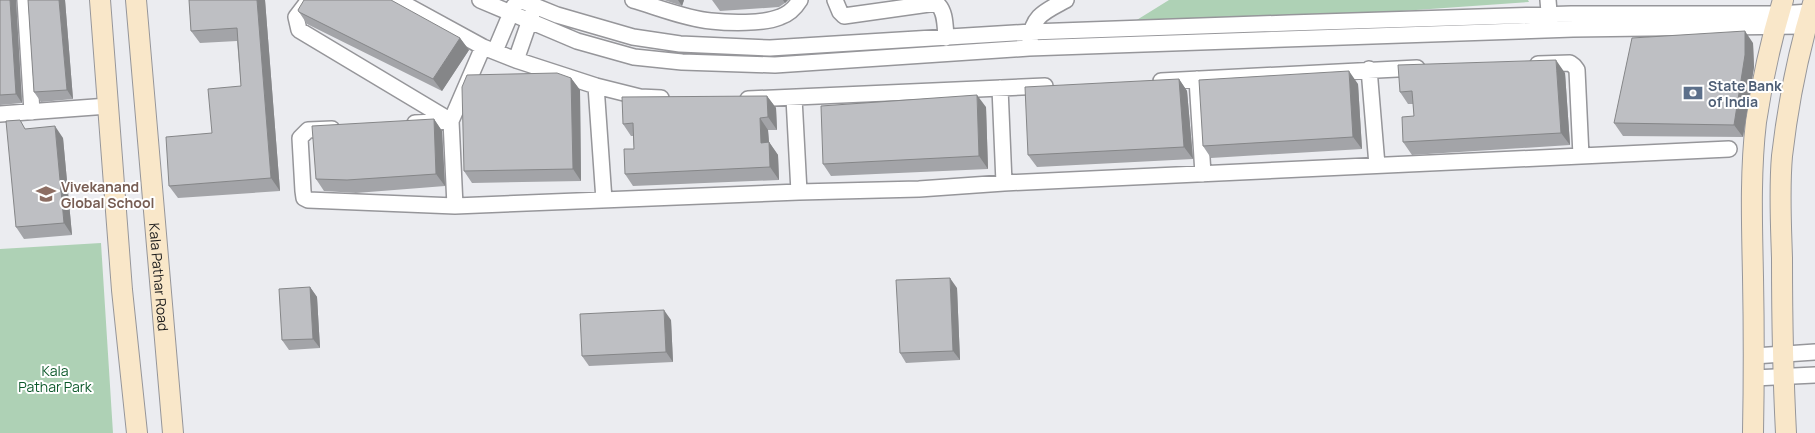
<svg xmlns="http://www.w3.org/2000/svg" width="1815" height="433" viewBox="0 0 1815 433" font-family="Manrope,sans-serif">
  <rect width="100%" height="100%" fill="#ebecf0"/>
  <!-- green -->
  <path fill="#aed1b5" d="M1169 0H1528L1529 2 1119 31Z
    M101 243 113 433H0V249Z"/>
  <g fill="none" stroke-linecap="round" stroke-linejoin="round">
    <defs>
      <path id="street" d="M25 0 32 112
        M309 0 296 17 299 30 451 121
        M397 0 483 47 516 60 596 86 640 97 661 98
        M480 0 577 41 634 57 682 62 775 65 1029 48 1573 29 1806 26
        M520 0 557 15 633 37 680 44 770 48 1031 32 1289 23 1571 14H1779L1810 12
        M633 0C657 7 687 19 711 21 729 23 763 24 780 17 789 14 795 8 800 0
        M835 0 840 12 844 16 936 3C946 10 945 27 946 38
        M1548 0 1550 24
        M1030 41C1032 15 1046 11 1066 0
        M495 51 514 6
        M516 60 532 14
        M1538 64 1570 63 1574 66 1577 70 1581 156 1729 149
        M1369 69 1377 165
        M1197 79 1203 174
        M1161 81 1417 68
        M596 86 604 200
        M1000 88 1004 183
        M794 98 799 192
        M748 99 1045 86
        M0 114 108 106
        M415 123 451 121
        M332 129 308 130 300 138 303 191 304 198 308 200 455 206 799 192 919 189 1004 183 1581 156
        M455 206 451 121 483 47
        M1754 356 1815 352
        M1754 378 1815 375"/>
      <g id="secondary">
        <path d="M100 0 122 290 137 433"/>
        <path id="s1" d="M136 0 173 433"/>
        <path d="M1753 433C1754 381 1754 329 1753 277 1752 226 1750 173 1756 122 1762 81 1771 40 1783 0"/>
        <path d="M1786 433C1783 375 1782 317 1782 258 1781 225 1779 190 1782 156 1788 104 1799 49 1814 0"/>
      </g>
    </defs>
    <!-- street casing -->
    <use href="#street" stroke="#96969a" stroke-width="18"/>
    <!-- secondary casing -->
    <use href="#secondary" stroke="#96969a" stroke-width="22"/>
    <!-- street -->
    <use href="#street" stroke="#fff" stroke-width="15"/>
    <!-- secondary -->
    <use href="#secondary" stroke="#f9e7c9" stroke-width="20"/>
  </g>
  <!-- wall -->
  <path fill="#a3a4a8" d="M0 0 16 1 22 103 0 105Z
    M28 0H65L73 99 41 102 34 92Z
    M189 0H265L280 191 178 198 169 186 212 133 241 86 237 41 200 43 191 31Z
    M664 0H684L682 6Z
    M712 0H788L785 3 779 7 720 11Z
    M299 12 460 38 469 50 442 91 307 24Z
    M1753 43 1754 67 1743 137 1623 136 1614 123Z
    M1565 73 1570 145 1412 155 1403 142 1414 116 1413 104H1408L1400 92Z
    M571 78 580 90 581 181 472 183 464 171Z
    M1179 79 1187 91 1193 159 1037 167 1028 155Z
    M1358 84 1362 149 1211 158 1203 146Z
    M767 96 776 108 777 130H768L769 142 778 155 779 180 633 186 625 174 634 149 633 136H631L623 124Z
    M986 107 988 169 831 176 823 164Z
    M434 119 442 131 445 186 356 193 324 191 316 179Z
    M27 129 63 138 72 235 24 239 16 227Z
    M310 287 317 297 320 348 289 350 282 340Z
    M957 288 960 360 906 363 900 353Z
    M671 320 673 362 589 366 582 356Z"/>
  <!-- shaded-wall -->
  <path fill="#858688" d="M10 0H16L22 103 16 94Z
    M59 0H65L73 99 67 90Z
    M257 0H265L280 191 271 178Z
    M678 0H684L682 6Z
    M783 0H788L785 3Z
    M1745 31 1753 43 1754 67 1743 137 1734 125Z
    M460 38 469 50 442 91 433 79Z
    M1556 60 1565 73 1570 145 1561 133Z
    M1349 71 1358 84 1362 149 1353 137Z
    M571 78 580 90 581 181 573 169Z
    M1179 79 1187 91 1193 159 1184 147Z
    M977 95 986 107 988 169 979 156Z
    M767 96 776 108 777 130 768 117Z
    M760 118 768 130 770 155 761 143Z
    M434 119 442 131 445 186 436 174Z
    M55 126 63 138 72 235 64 223Z
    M769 142 778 155 779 180 770 167Z
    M950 278 957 288 960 360 953 351Z
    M310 287 317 297 320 348 313 339Z
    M664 310 671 320 673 362 666 352Z"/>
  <!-- building -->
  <path fill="#bebfc3" stroke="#858688" d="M0 0H10L16 94 0 95Z
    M28 0H59L67 90 34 92Z
    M189 0H257L271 178 169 186 166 137 212 133 208 89 241 86 237 28 191 31Z
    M304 0H391L460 38 433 79 299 12 298 10Z
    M1745 31V55L1734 125 1614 123 1632 38Z
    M1556 60 1561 133 1403 142 1402 117 1414 116 1412 91 1400 92 1398 65Z
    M1349 71 1353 137 1203 146 1199 80Z
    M557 73 571 78 573 169 464 171 462 87 467 75Z
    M1179 79 1184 147 1028 155 1025 87Z
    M977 95 979 156 823 164 821 106Z
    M767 96 768 117 760 118 761 143 769 142 770 167 625 174 624 149H634L633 123 623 124 622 97Z
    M434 119 436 174 347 180 316 179 312 126Z
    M20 120 25 129 55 126 64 223 16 227 6 121Z
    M950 278 953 351 900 353 896 280Z
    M310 287 313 339 282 340 279 289Z
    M664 310 666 352 582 356 580 314Z"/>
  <!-- icons -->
  <defs>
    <symbol id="bank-bare" viewBox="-9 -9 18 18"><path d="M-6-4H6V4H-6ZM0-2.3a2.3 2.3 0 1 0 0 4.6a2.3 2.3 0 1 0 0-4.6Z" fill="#5c6f8a" stroke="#fff" stroke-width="2.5" paint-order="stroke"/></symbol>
    <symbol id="school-bare" viewBox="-9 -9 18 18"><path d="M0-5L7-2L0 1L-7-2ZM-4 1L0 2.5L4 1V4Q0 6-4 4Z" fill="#8d6e63" stroke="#fff" stroke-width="2.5" paint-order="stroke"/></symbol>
  </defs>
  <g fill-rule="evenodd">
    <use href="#bank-bare" x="1679" y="79" width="28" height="28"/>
    <use href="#school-bare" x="32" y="180" width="28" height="28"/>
  </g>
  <g text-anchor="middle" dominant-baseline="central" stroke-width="4" stroke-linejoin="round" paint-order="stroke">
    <!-- service labels -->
    <g font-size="14" font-weight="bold" fill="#4e5e75" stroke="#fff" text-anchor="start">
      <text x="1708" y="85">State Bank<tspan x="1708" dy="16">of India</tspan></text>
    </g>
    <!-- education labels -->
    <g font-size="14" font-weight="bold" fill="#785e54" stroke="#fff" text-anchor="start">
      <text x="61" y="186">Vivekanand<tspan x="61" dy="16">Global School</tspan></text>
    </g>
    <!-- street labels -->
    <g font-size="14" fill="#1a1a1b" stroke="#fff">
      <text stroke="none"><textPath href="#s1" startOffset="278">Kala Pathar Road</textPath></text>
    </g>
    <!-- park labels -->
    <g font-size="14" fill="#0d592b" stroke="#fff">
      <text x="55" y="370">Kala<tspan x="55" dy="16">Pathar Park</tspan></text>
    </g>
  </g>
</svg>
